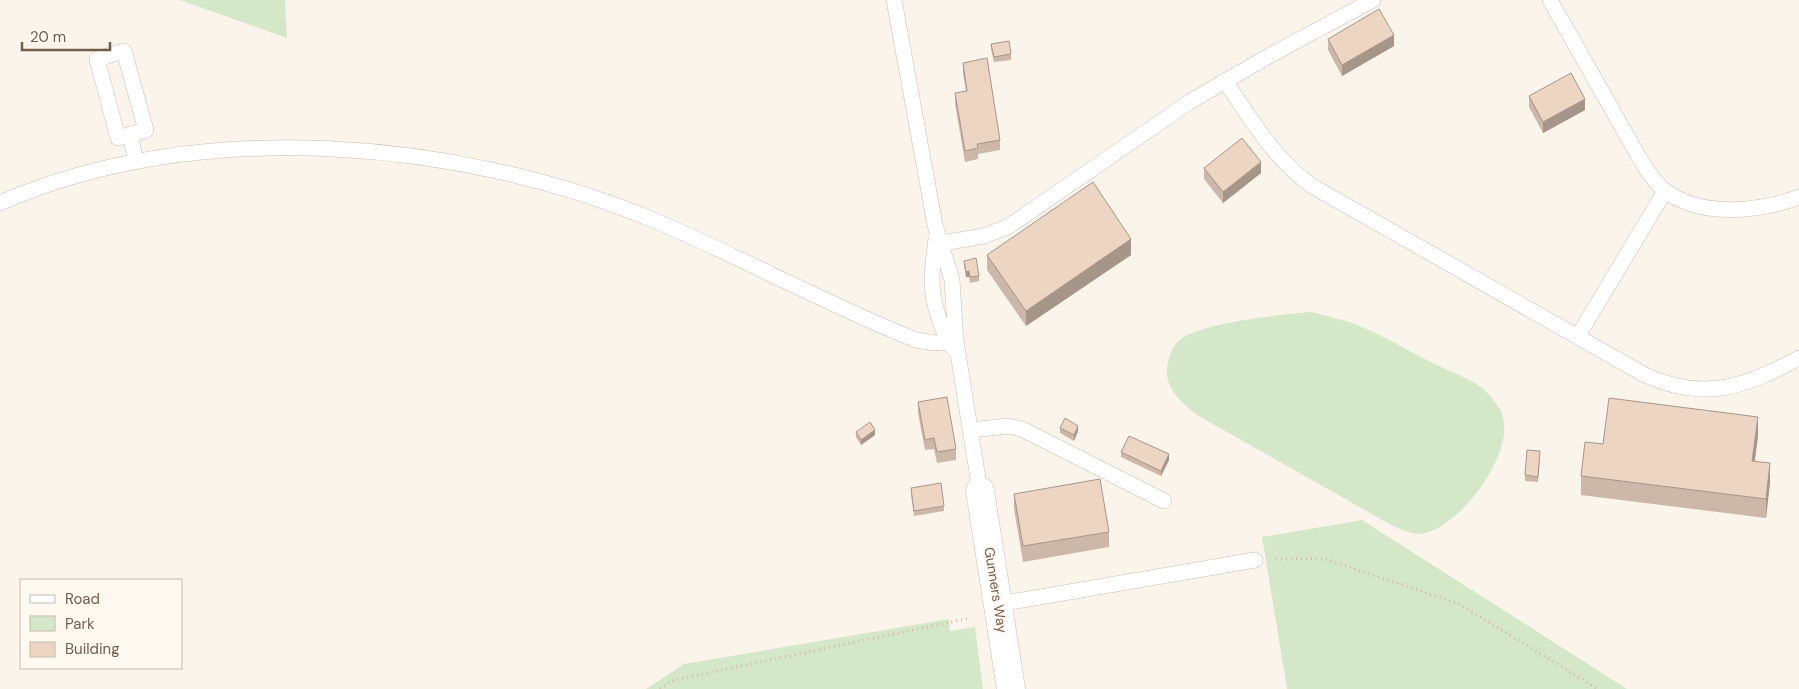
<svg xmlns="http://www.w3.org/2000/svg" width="1799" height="689" viewBox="0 0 1799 689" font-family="'DM Sans',sans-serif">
  <rect width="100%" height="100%" fill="#fbf4ea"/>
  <!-- green -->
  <path fill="#d5e7c9" d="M180 0H285L287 38Z
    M1311 312C1326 316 1341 319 1355 324 1383 335 1410 352 1437 365 1451 372 1468 378 1481 387 1489 394 1501 407 1503 417 1513 456 1462 523 1426 533 1415 536 1403 530 1393 526L1197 415C1183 404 1165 389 1167 369 1168 359 1171 349 1178 341 1197 323 1284 314 1311 312Z
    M1362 520 1627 689H1287L1262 537Z
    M949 619 950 631 975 627 983 689H646L684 664Z"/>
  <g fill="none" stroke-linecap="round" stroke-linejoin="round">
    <defs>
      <path id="service" d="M894 0 935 225 952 280 956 341 980 491
        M1550 0 1640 159C1647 170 1654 182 1664 190 1701 218 1758 212 1799 197
        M124 51 146 130 118 138 97 59Z
        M1225 81C1251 119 1274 159 1312 186L1645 375C1704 402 1745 387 1799 358
        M130 134 136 162
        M0 203C197 116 462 139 658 222 745 259 828 305 916 340L934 343 956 341
        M936 239C935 252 932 265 932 278 932 303 940 327 953 349
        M936 244 984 236 1009 226 1191 101 1267 57 1373 0
        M1578 336 1665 191
        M971 430 1008 426 1022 429 1164 501
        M999 604 1255 560"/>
      <path id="minor" d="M980 491 1011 689"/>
    </defs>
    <!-- service casing -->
    <use href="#service" stroke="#ccbdb1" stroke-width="16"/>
    <!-- minor casing -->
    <use href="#minor" stroke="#ccbdb1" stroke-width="29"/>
    <!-- path -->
    <path stroke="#d3b8a7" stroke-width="3" stroke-dasharray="1 4" stroke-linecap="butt" d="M1276 559H1325L1459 604 1598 689
      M660 689 674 680 970 618"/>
    <!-- service -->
    <use href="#service" stroke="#fff" stroke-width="15"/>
    <!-- minor -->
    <use href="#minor" stroke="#fff" stroke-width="28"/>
  </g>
  <!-- wall -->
  <path fill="#ccb7a9" d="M1328 39 1394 46 1342 76 1328 50Z
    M991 44 1011 54V60L994 62 991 49Z
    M963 63 1000 140V150L978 154V159L965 162 955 104V93L966 91 963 74Z
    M1529 96 1585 110 1543 133 1529 107Z
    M1204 168 1261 173 1223 203 1204 179Z
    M987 255H1131L1026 326 987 270Z
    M964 261 979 276V281L970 283 969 277H966L964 266Z
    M918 402 956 449V460L937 463 934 449 925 450 918 413Z
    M1060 428 1078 431 1074 441 1060 433Z
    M856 432 875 435 861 445 856 437Z
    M1758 436 1755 461 1770 482 1766 518 1581 495V476L1603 444Z
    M1121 452 1169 460 1161 476 1121 457Z
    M1540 457 1538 482 1525 481V475Z
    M911 488 944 506V511L914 516 911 494Z
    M1014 494 1109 532V547L1023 562 1014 509Z"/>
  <!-- shaded-wall -->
  <path fill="#a69589" d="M1394 35V46L1342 76V65Z
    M1585 99V110L1543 133V122Z
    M1261 162V173L1223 203V192Z
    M1131 239V255L1026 326V311Z
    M969 271V277H966V272Z
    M1758 417V436L1752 479V461Z
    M1078 426V431L1074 441V435Z
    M875 430V435L861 445V440Z
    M1169 454V460L1161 476V471Z
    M1770 463V482L1766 518V499Z"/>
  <!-- building -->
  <path fill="#edd5c4" stroke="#a69589" d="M1379 9 1394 35 1342 65 1328 39Z
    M1009 41 1011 54 994 57 991 44Z
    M987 58 1000 140 977 144 978 148 965 151 955 93 967 91 963 63Z
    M1571 73 1585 99 1543 122 1529 96Z
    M1242 138 1261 162 1223 192 1204 168Z
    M1093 182 1131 239 1026 311 987 255Z
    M976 258 979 276 970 277 969 271 966 272 964 261Z
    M947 397 956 449 937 452 934 438 925 440 918 402Z
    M1609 398 1758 417 1752 461 1770 463 1766 499 1581 476 1585 442 1603 444Z
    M1065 418 1078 426 1074 435 1060 428Z
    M870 422 875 430 861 440 856 432Z
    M1129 436 1169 454 1161 471 1121 452Z
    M1527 450 1540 451 1538 477 1525 475Z
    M1100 479 1109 532 1023 546 1014 494Z
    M941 483 944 506 914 511 911 488Z"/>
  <g text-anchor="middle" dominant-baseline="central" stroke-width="4.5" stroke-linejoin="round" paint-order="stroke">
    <!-- street labels -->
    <g font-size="14" fill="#735d4f" stroke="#fdf8f0">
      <text transform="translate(996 590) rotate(81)">Gunners Way</text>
    </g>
  </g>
  <!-- legend -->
  <rect x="20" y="579" width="162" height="90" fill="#fdf8f0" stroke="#c6bab0"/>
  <rect x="30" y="595" width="25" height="8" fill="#ffffff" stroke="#c6bab0"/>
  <text x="65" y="604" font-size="15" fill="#735d4f">Road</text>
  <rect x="30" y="616" width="25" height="15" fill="#d5e7c9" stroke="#c6bab0"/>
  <text x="65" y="629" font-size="15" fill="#735d4f">Park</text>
  <rect x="30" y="642" width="25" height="15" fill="#edd5c4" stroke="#c6bab0"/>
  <text x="65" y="654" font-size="15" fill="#735d4f">Building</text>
  <!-- scale -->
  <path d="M22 42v8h88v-8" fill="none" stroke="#735d4f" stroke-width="2.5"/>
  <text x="30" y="42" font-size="15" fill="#735d4f" stroke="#fdf8f0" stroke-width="4" paint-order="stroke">20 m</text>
</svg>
